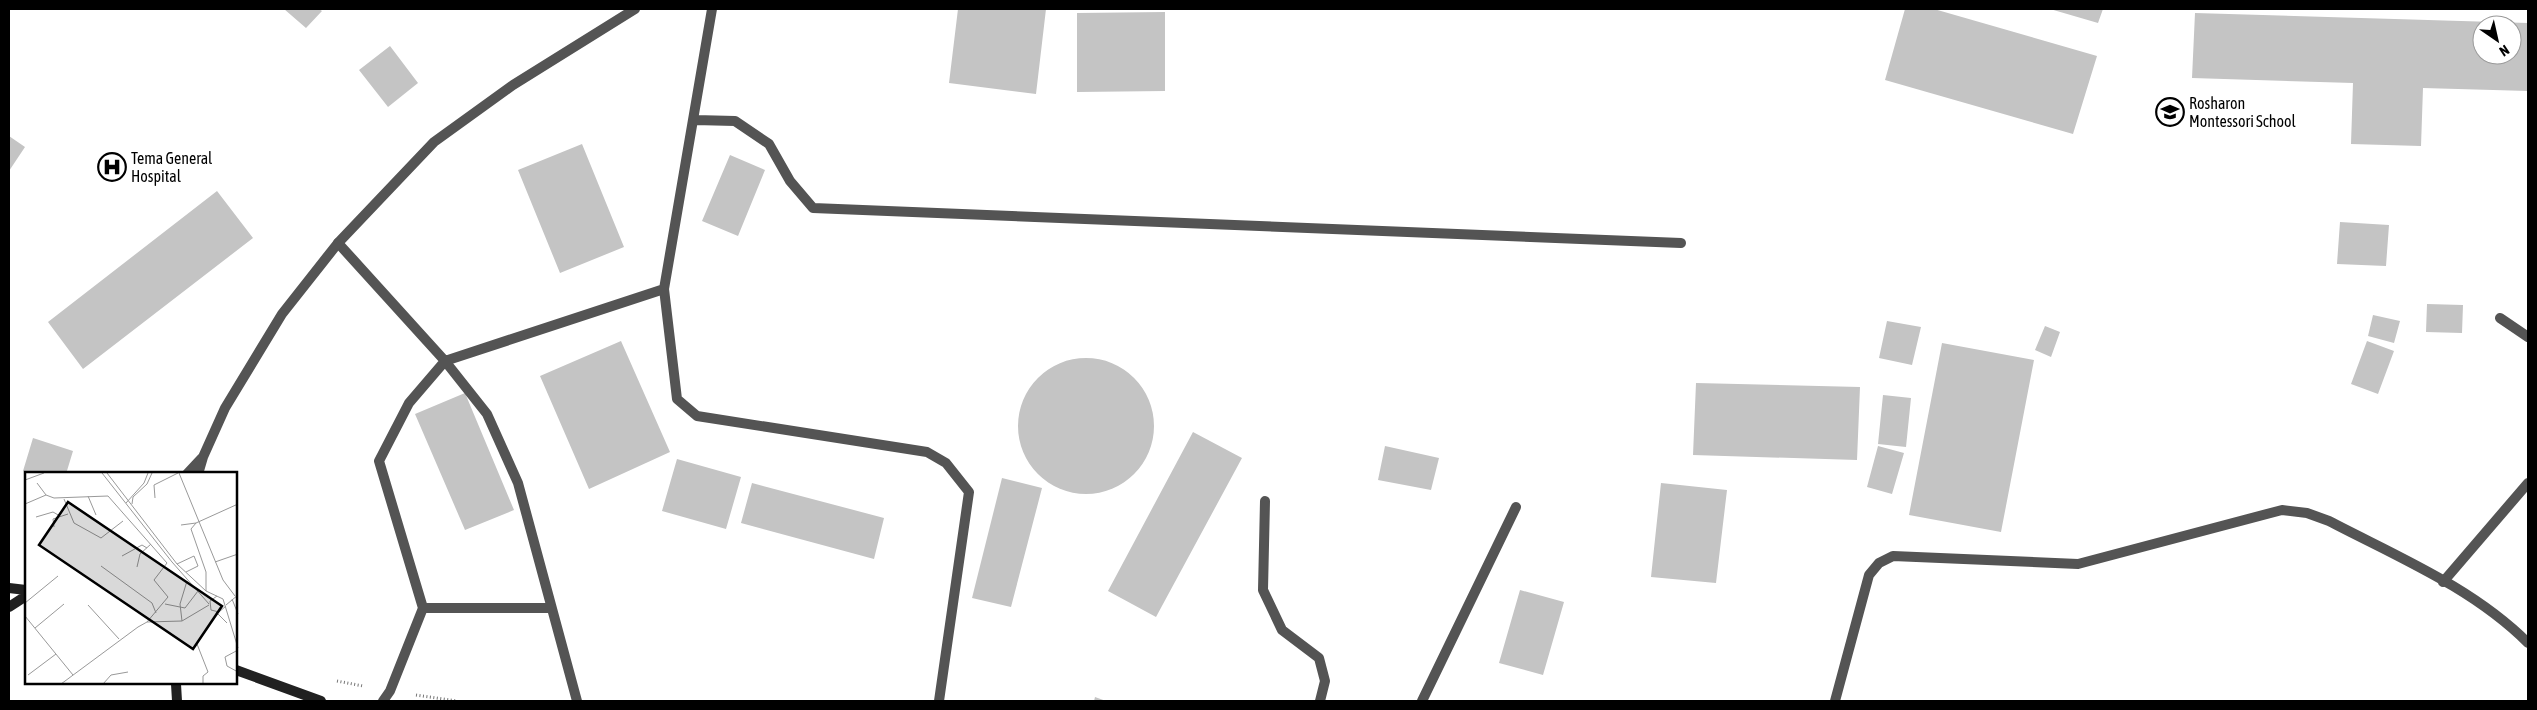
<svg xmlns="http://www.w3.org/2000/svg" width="2537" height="710" viewBox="0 0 2537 710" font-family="'Asap Condensed',sans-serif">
  <rect width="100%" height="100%" fill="#fff"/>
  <!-- building -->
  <path fill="#c4c4c4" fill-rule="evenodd" d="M284 9H319L322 11 306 28Z
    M958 9H1046L1036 94 949 83Z
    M1905 9H1934L2097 56 2073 134 1885 80Z
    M2050 9H2103L2098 23Z
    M1165 12V91L1077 92V13Z
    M2195 13 2528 23V91L2423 88 2421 146 2351 144 2353 83 2192 78ZM2482 25H2512V55H2482Z
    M390 46 418 83 388 107 359 70Z
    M9 136 25 147 9 171Z
    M582 144 624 247 560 273 518 170Z
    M730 155 765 170 738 236 702 221Z
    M217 191 253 238 83 369 48 322Z
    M2340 222 2389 225 2386 266 2337 264Z
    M2427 304 2463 305 2462 333 2426 332Z
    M2373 315 2400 321 2394 343 2368 336Z
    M1887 321 1921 327 1912 365 1879 358Z
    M2045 326 2060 332 2051 357 2035 350Z
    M621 341 670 452 589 489 540 376Z
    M2367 341 2394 351 2378 394 2351 384Z
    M1942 343 2034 360 2001 532 1909 515Z
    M1018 426a68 68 0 1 1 136 0a68 68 0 1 1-136 0Z
    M1696 383 1860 387 1857 460 1693 455Z
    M465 393 514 510 465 530 415 414Z
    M1883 395 1911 398 1906 447 1878 444Z
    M1193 432 1242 458 1156 617 1108 591Z
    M33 438 73 451 66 474H33L23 471Z
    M1385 446 1439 458 1431 490 1378 480Z
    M1878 446 1904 453 1892 494 1867 487Z
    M677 459 741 477 726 529 662 511Z
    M1002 478 1042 488 1011 607 972 598Z
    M752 483 884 518 874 559 741 523Z
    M1661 483 1727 490 1716 583 1651 577Z
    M1520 590 1564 602 1543 675 1499 663Z
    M1095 697 1106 701H1094Z"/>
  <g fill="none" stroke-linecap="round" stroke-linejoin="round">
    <!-- path -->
    <path stroke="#767676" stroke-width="3" stroke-dasharray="1 2.5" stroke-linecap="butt" d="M337 681 363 686
      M416 695 457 701"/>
    <!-- service -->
    <path stroke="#545454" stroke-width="10" d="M712 9 664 289 677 399 697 416 927 452 946 463 969 492 939 701
      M695 120 735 121 769 144 790 181 813 208 1681 243
      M338 243 445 361 487 414 518 483 577 701
      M2500 318 2528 337
      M1265 501 1263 590 1282 630 1319 658 1325 681 1320 701
      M2443 582 2528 483
      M423 608H551
      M383 701 390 691 423 608 379 461 409 403 445 361 664 289
      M1422 701 1516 507"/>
    <!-- minor -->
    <path stroke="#545454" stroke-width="10" d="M1835 701 1869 575 1879 563 1893 556 2078 564 2282 510 2307 513 2329 521C2398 557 2473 588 2528 643"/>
    <!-- tertiary -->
    <path stroke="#545454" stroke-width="10" d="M187 474 202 458
      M198 474 203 457 225 408 282 314 338 243 434 142 513 85 635 9"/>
    <!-- secondary -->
    <path stroke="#212121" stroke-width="10" d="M9 588 26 590
      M9 607 26 596
      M236 670 321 701
      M176 684 177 701"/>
  </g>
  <!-- icons -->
  <defs>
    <symbol id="school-ring" viewBox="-11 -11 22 22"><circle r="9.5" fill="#fff" stroke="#000" stroke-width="1.5"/><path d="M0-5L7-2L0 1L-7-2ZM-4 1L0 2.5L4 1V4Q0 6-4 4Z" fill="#000"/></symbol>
    <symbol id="hospital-ring" viewBox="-11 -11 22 22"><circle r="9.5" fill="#fff" stroke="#000" stroke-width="1.5"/><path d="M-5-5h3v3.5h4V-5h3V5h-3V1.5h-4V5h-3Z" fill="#000"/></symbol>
  </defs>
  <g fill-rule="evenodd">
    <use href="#school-ring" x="2154" y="96" width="32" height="32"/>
    <use href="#hospital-ring" x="96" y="151" width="32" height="32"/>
  </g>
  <g text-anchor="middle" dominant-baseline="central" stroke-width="5" stroke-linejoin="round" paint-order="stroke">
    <!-- poi labels -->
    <g font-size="16" fill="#000" stroke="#fff" text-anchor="start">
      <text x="2189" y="103">Rosharon<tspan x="2189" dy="18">Montessori School</tspan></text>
      <text x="131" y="158">Tema General<tspan x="131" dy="18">Hospital</tspan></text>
    </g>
  </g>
  <!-- overview -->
  <g transform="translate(25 472)">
    <rect width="212" height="212" fill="#fff"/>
    <path fill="none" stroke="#999" stroke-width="1" d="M77 1 147 90 184 132M82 1 152 92 181 119 198 127 213 176M154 1 198 108 210 124M0 8 19 1M12 11 21 23 29 26 83 24 142 91 129 108 143 125 122 150M63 24 71 43M130 26 129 13 153 1M39 27 49 51 76 66 98 49M101 31 119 11 123 1M0 32 21 23M107 32 108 25 122 12 127 1M11 45 28 40 35 44M156 53 171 51M29 55 28 47 43 42M97 84 117 73 122 76M190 90 213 82M152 92 169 84 173 94 161 100M76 94 127 131 131 141M112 95 115 82 126 72M181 119V100L166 57 171 51 213 32M192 124 185 129 186 138 194 140 201 134M207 127 213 142M0 131 33 104M140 132 160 136 173 119M63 133 94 167M201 133 213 123M191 140 202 151M0 144 48 203M157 149 155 132 162 109M10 156 39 132M172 172 183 200 178 204V212M213 178 200 185 202 194 213 200M3 203 31 182M36 212 113 155 122 150 157 149 184 133M78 212 86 203 103 200"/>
    <path fill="#000" fill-opacity="0.15" stroke="#000" stroke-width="2.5" d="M43 30 197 134 168 177 14 73Z"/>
    <rect width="212" height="212" fill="none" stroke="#000" stroke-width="2.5"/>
  </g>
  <!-- border -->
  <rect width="2537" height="710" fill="none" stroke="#000000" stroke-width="20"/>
  <!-- north arrow -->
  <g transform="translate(2497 40) rotate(146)"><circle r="24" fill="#ffffff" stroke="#999999"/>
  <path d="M0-4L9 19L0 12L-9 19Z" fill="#000000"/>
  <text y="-8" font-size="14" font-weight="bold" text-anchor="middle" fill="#000000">N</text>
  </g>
</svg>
